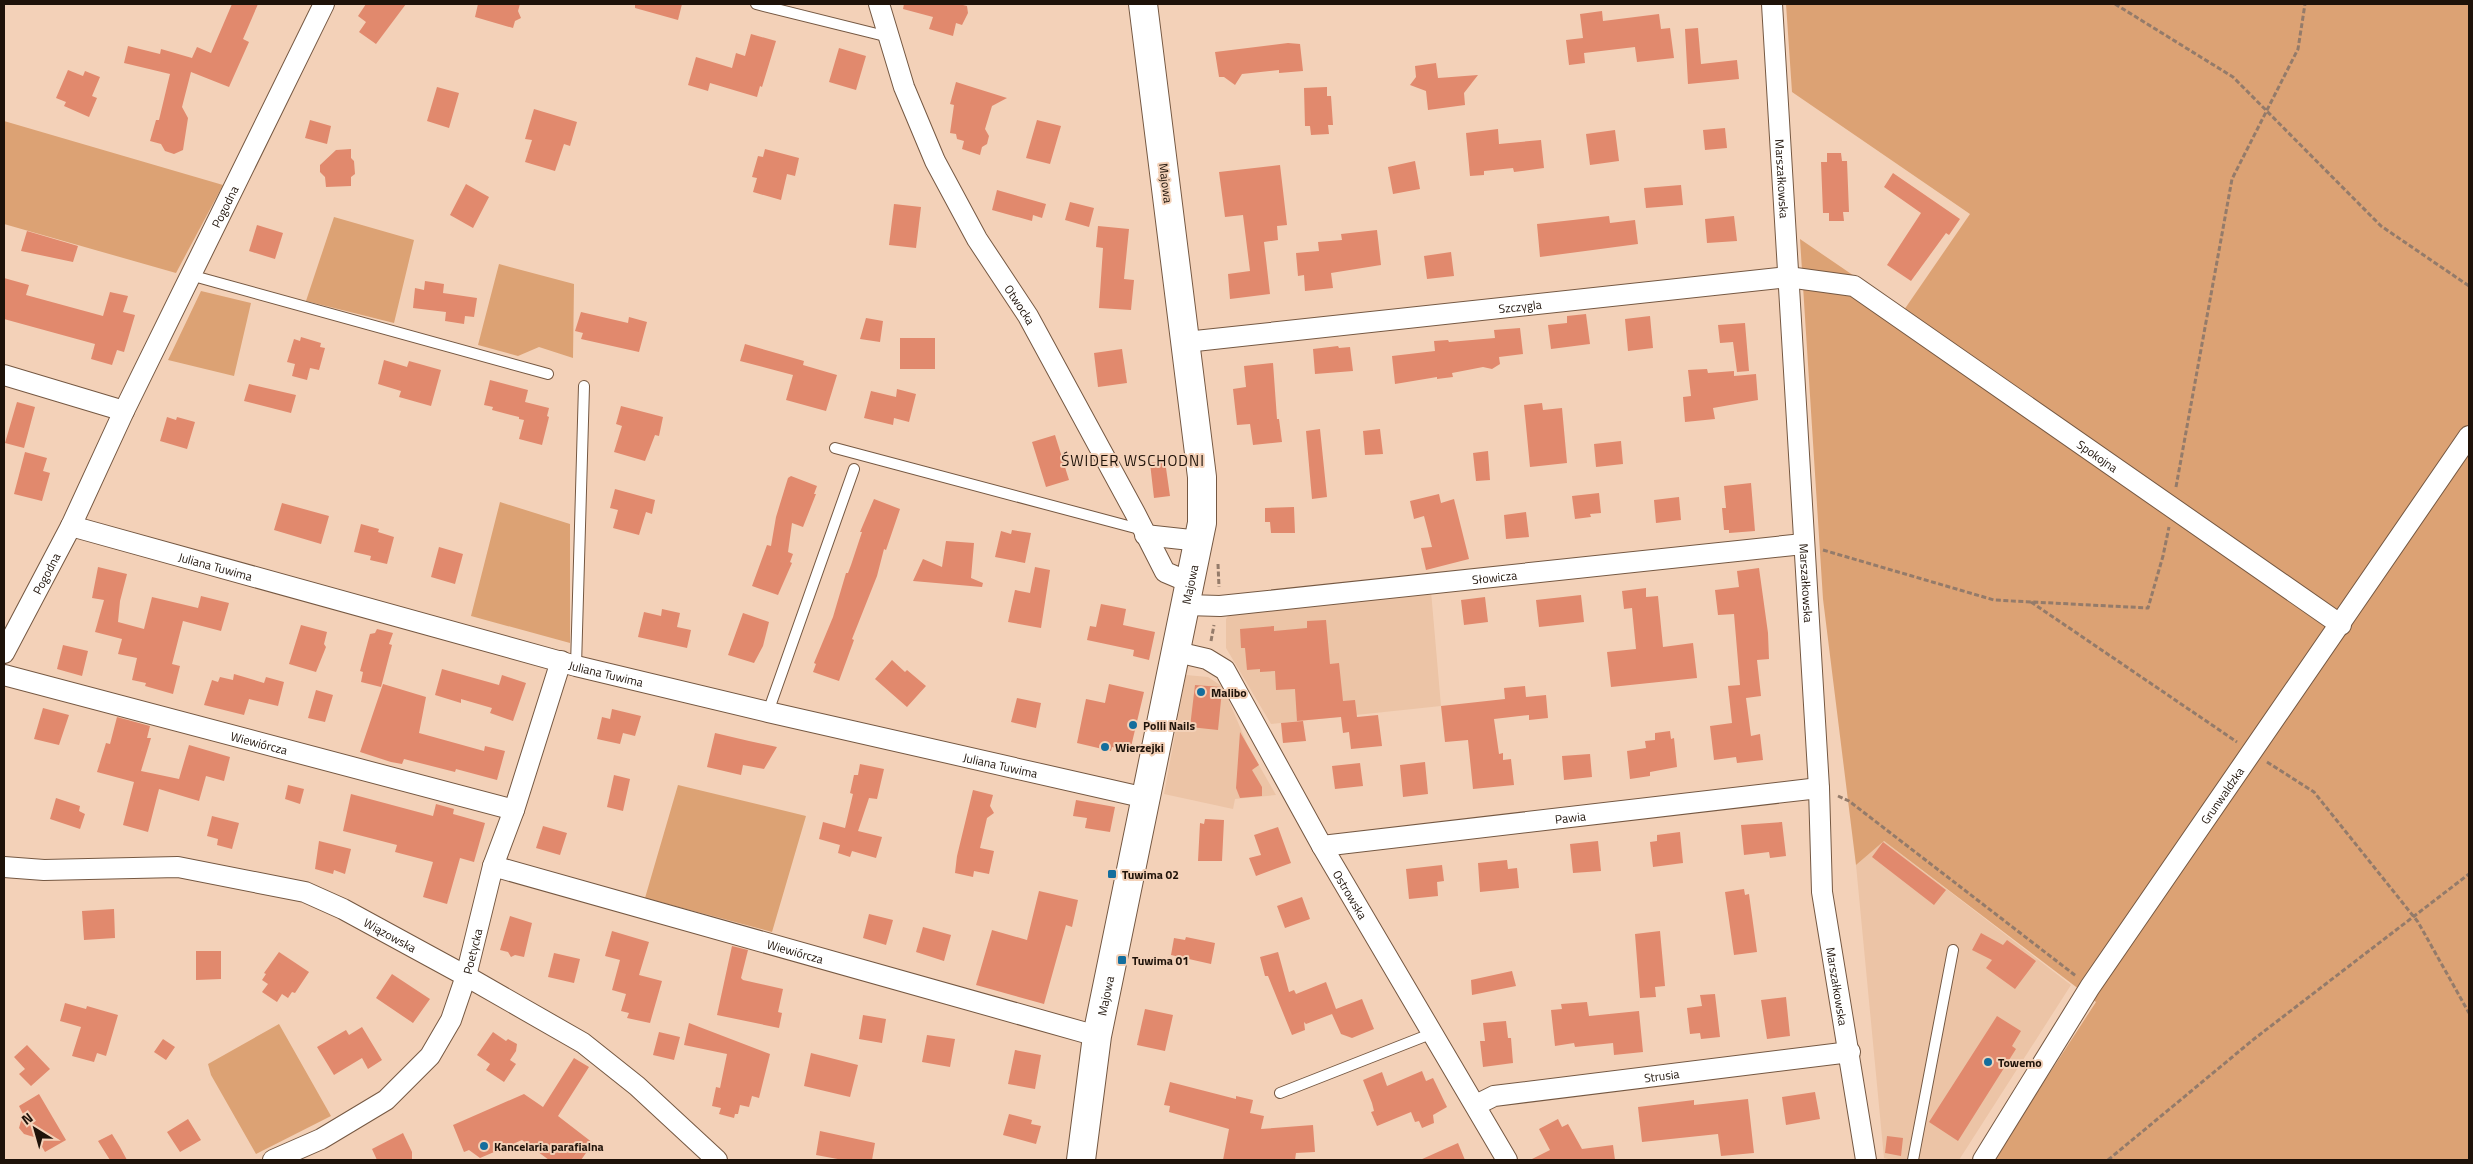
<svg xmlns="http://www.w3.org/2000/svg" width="2473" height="1164" viewBox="0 0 2473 1164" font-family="'Titillium Web',sans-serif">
  <rect width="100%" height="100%" fill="#f3d1b8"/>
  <!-- built -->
  <path fill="#ecc4a6" d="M1431 591 1441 706 1271 724 1226 648V619L1231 612Z
    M1186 675 1208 677 1223 687 1248 746 1276 795 1235 799 1233 809 1164 794Z
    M1884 841 2071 985 1959 1160H1893L1884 1158 1856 865Z"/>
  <!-- green -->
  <path fill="#dca274" d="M1786 4H2469V1160H1993L2096 1002 1884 841 1856 865 1823 599 1800 239 1904 310 1970 214 1792 92Z
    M4 121 223 185 176 273 4 224Z
    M334 217 414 240 394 323 306 301Z
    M499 264 574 284 573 358 539 347 518 356 478 345Z
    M201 291 251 303 234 376 168 360Z
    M500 502 570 524V643L471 616Z
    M678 785 806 816 772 932 645 898Z
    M279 1024 331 1116 256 1154 211 1075 208 1064Z"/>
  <!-- building -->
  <path fill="#e1896d" d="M232 4H258L243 39 249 42 229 87 191 72 182 107 188 118 183 150 174 154 165 151 161 144 150 141 156 120H159L170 74 124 63 128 46 160 54 161 49 192 58 197 47 211 53Z
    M366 4H406L376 44 359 32 366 22 358 16Z
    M478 4H520L518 11 521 18 515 21 513 28 475 17Z
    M635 4H682L678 20 635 8Z
    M904 4H959L967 6 968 13 962 25 956 23 953 36 929 29 933 17 903 9Z
    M1602 11 1603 21 1659 14 1661 29 1670 28 1674 58 1637 62 1635 47 1584 53 1585 63 1569 65 1566 40 1583 38 1580 14Z
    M1698 28 1701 64 1737 60 1739 79 1688 84 1685 29Z
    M751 34 776 41 762 87 760 86 757 97 710 83 708 91 688 85 696 57 732 68 736 53 745 56Z
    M1288 43 1300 44 1303 71 1279 73V70L1242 74 1235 85 1224 77H1219L1215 52Z
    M839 48 866 56 856 90 829 82Z
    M1436 63 1438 78 1478 75 1464 93 1465 105 1428 110 1426 91 1410 85 1416 77 1415 66Z
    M68 70 83 76 85 71 100 77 92 96 97 98 89 117 64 106 66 102 56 98Z
    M956 82 1007 98 992 106 985 129 989 136 987 144 982 147 980 155 962 149 964 141 957 139 956 134 950 133 954 105 950 104Z
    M437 87 459 93 449 128 427 121Z
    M1327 87V96H1331L1333 125H1328L1329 134 1311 135 1310 126H1305L1304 88Z
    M534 109 577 122 570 146 564 144 555 171 525 162 532 140 525 139Z
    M310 120 331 126 327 144 305 138Z
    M1037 120 1061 126 1050 164 1026 158Z
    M1725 128 1727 148 1705 150 1703 130Z
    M1498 129 1499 144 1541 140 1544 168 1514 172 1513 168 1484 171V175L1470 176 1466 133Z
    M1615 130 1619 161 1590 165 1586 134Z
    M351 149V158L354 161 355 174 351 177V186L326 187 325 177 320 172V165L336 150Z
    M765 149 799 158 795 176 787 174 781 200 753 192 757 178 752 177 758 156 763 157Z
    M1827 153H1841L1842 161H1847L1849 212H1843L1844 221H1829V213H1823L1821 162H1827Z
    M1415 161 1420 189 1393 194 1388 167Z
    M1280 165 1287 225 1277 226 1278 240 1264 242 1270 294 1230 299 1228 274 1250 271 1243 215 1225 217 1219 172Z
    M1893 173 1960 219 1949 235 1946 233 1911 281 1887 265 1921 213 1884 187Z
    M466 184 489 197 473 228 450 215Z
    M1681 185 1683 205 1646 208 1644 188Z
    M997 190 1046 204 1042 218 1033 215 1032 221 992 210Z
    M1070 202 1094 208 1089 227 1065 220Z
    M894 204 921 207 916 248 889 245Z
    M1609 216 1610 223 1635 220 1638 244 1540 257 1537 224Z
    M1734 216 1737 241 1707 243 1705 219Z
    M257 225 283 233 275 259 249 251Z
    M1098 226 1129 229 1124 279 1134 280 1131 310 1099 308 1103 248 1096 247Z
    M1377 230 1381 265 1331 273 1333 288 1305 291 1304 275 1298 276 1296 253 1319 251 1318 242 1342 240 1341 234Z
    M27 231 78 246 73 262 21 251Z
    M1451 252 1454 276 1427 279 1424 256Z
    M4 278 29 285 26 295 103 316 110 292 128 296 123 312 135 315 124 352 117 350 112 365 91 359 95 344 4 319Z
    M425 281 444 284 443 293 477 298 474 317 465 316 464 324 445 321 446 312 413 308 415 288 424 290Z
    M581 312 628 323 629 317 647 322 639 352 581 339 583 333 575 331Z
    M1586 314 1590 344 1551 349 1548 325 1567 323V316Z
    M1650 316 1653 348 1628 351 1625 319Z
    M866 318 883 321 880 342 860 339Z
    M1745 323 1749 371 1737 372 1733 342 1720 343 1718 325Z
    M1520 328 1523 354 1499 357 1500 364 1492 369 1483 367 1452 373 1453 377 1437 379V377L1395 384 1392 356 1435 351 1434 341 1448 340 1449 342 1495 338 1494 330Z
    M301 337 321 343 320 347 325 348 319 370 310 368 307 380 292 376 295 364 287 362 294 339 300 341Z
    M900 338H935V369H900Z
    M745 344 804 361 803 365 837 375 826 411 786 400 793 375 740 361Z
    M1338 346 1339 348 1350 347 1353 371 1315 374 1313 349Z
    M1122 349 1127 383 1098 387 1094 353Z
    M384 360 407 367 409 361 441 370 431 406 399 397 401 391 378 384Z
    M1273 363 1277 419H1279L1282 442 1253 445 1250 424 1237 425 1233 389 1246 387 1244 366Z
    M1707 369 1708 373 1734 371V376L1756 374 1758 400 1713 408 1715 419 1685 422 1683 397 1691 396 1688 370Z
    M490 380 528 390 525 402 549 408 547 416 549 417 542 445 519 439 524 420 519 419V417L492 410 493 407 484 405Z
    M249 384 296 395 291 413 244 401Z
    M897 389 916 394 909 422 894 418 893 425 864 418 871 391 896 397Z
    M17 402 35 407 24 448 5 443Z
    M1542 403 1543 410 1562 408 1567 463 1530 467 1524 405Z
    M621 406 663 417 659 436 655 435 645 461 614 452 622 426 616 424Z
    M167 417 176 420 177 417 195 422 187 449 160 441Z
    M1320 429 1327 497 1312 499 1306 431Z
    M1380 429 1383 454 1365 455 1363 431Z
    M1055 435 1069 480 1046 487 1032 442Z
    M1621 441 1623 464 1596 467 1594 444Z
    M1488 451 1490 480 1476 481 1473 453Z
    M25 452 47 458 43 471 50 473 42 501 14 494Z
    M1165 461 1170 496 1154 498 1150 463Z
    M791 476 817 486 814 494H816L803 527 792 523 788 552 793 554 790 562 792 563 778 595 752 586 767 545 771 546 776 517 788 478Z
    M1751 483 1755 531 1729 533V530H1724L1722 508H1726L1724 486Z
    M615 489 655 500 652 514 646 512 639 535 613 528 618 510 610 508Z
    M1599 493 1601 513 1590 514 1591 517 1575 519 1572 496Z
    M1439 494 1441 503 1454 499 1469 559 1426 570 1421 548 1432 547 1424 516 1414 519 1410 501Z
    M1679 497 1681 520 1656 523 1654 500Z
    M874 499 900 509 886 550 884 549 877 576 852 639 854 640 839 681 813 672 816 664 814 663 833 617 846 573H848L851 565 862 532H860Z
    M282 503 329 516 321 544 274 530Z
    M1294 507 1295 533H1271L1270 522H1265V508Z
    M1526 512 1529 537 1506 539 1504 515Z
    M361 524 379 529 378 532 394 537 387 564 370 560 371 556 354 552Z
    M1012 530 1031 533 1025 563 995 557 1001 531 1011 534Z
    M946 541 974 543 971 578 983 583 982 587 913 581 923 559 942 567Z
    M439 547 463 554 455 584 431 577Z
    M98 567 127 574 120 601 118 622 144 629 152 597 198 608 201 596 229 603 221 631 183 621 172 664 180 666 173 694 145 686 146 683 132 680 137 658 118 654 122 639 95 632 104 600 92 598Z
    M1035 567 1050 570 1041 628 1008 622 1015 590 1030 593Z
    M1759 568 1768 633 1769 659 1757 660 1761 696 1746 698 1751 736 1760 734 1763 760 1737 763 1736 757 1714 760 1710 726 1732 723 1728 686 1740 685 1734 614 1718 615 1715 590 1739 587 1737 571Z
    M1646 588V597L1658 596 1663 647 1693 643 1697 678 1611 687 1607 652 1636 649 1632 608 1624 609 1622 591Z
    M1581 595 1584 622 1539 627 1536 600Z
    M1485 597 1488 622 1464 625 1461 600Z
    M1101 604 1126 609 1123 625 1155 632 1149 660 1133 656 1134 650 1087 640 1090 626 1096 627Z
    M662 609 680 613 677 627 691 630 687 648 638 637 644 612 661 616Z
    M743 613 769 622 763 646 754 663 728 655Z
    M1326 620 1330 664 1339 663 1343 701 1355 700 1357 717 1378 715 1382 746 1351 749 1349 732 1343 733 1341 717 1297 721 1295 689 1276 690 1275 671 1260 672V669L1247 670 1245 648H1241L1240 629 1274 626V631L1307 628V621Z
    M301 625 327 632 324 644 326 647 316 672 289 664Z
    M377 629 393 633 389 644 392 645 381 687 361 682 363 672 360 671 370 634 375 633Z
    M63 645 88 651 82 676 57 669Z
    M892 660 905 672 907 670 926 686 907 707 875 679Z
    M442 669 499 685 502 675 526 683 513 721 490 713 492 708 461 699V703L435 695Z
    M234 674 264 683 266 677 284 682 278 706 249 699 244 715 204 705 212 680 218 682 220 677 233 680Z
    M383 684 426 697 419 733 484 751 485 746 505 751 497 780 456 769 455 772 404 759 402 764 391 762 360 752Z
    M1109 684 1144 692 1130 751 1112 747 1111 751 1077 743 1086 699 1105 703Z
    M1195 685 1221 687 1222 690 1218 730 1190 727Z
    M1525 686 1526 697 1546 695 1548 718 1529 720V715L1494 719 1499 754 1503 753V760L1511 759 1514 785 1473 789 1468 740 1445 742 1441 706 1505 699 1504 688Z
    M316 690 333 695 325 722 308 718Z
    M1017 698 1041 703 1036 728 1011 722Z
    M43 708 69 715 59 745 34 739Z
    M612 709 641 716 635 736 623 733 620 744 597 739 602 717 610 719Z
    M117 717 150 726 147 738H151L141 771 179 779 189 745 230 757 224 781 206 776 199 801 159 789 148 832 123 825 134 782 97 772 106 743 110 744Z
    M1303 721 1306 741 1283 743 1281 723Z
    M1670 731 1671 739 1674 738 1677 767 1650 772V776L1630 779 1627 751 1646 748 1645 741 1655 740V733Z
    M1240 732 1259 765 1252 770 1262 787V796L1240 798 1236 788Z
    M715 733 749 741 777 747 764 769 743 765 741 775 707 767Z
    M1590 754 1592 777 1564 780 1562 756Z
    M1425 762 1428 794 1403 797 1400 765Z
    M1360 763 1363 786 1335 789 1332 766Z
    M860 764 884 769 877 799 869 798 858 831 882 837 876 858 852 851 850 857 838 853 840 845 819 839 823 822 845 828 853 794 850 793 854 775H858Z
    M614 775 630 779 623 811 607 807Z
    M288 785 304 789 300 804 285 799Z
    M973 790 993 795 990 806 994 813 987 818 980 848 994 851 989 874 974 871 973 877 955 873 957 856Z
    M351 794 433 816 436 804 454 809 453 814 485 823 474 862 460 858 447 904 423 897 433 862 395 852 397 845 343 831Z
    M56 798 80 806 79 811 85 814 80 829 50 819Z
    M1076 800 1115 807 1110 832 1085 828 1087 818 1073 816Z
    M212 816 239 823 232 849 217 845 218 839 207 836Z
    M1205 819 1224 820 1222 861H1198L1200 823 1204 824Z
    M1782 822 1786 856 1770 858 1769 852 1744 855 1741 825Z
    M543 826 567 833 560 855 536 848Z
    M1278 827 1291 863 1256 876 1249 858 1261 855 1254 835Z
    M1680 832 1683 863 1653 867 1650 842 1657 841V835Z
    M319 841 351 849 345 874 334 870 333 874 315 869Z
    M1598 841 1601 871 1573 873 1570 844Z
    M1883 842 1946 890 1934 905 1872 857Z
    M1507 860 1508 869 1517 868 1519 888 1480 892 1478 863Z
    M1442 865 1444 881 1437 882 1438 896 1409 899 1406 869Z
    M1744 889 1745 895 1749 894 1757 952 1734 955 1725 892Z
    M1039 891 1078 900 1072 927 1066 925 1044 1004 976 985 992 930 1027 940Z
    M1302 897 1310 919 1285 928 1277 906Z
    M114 909 115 938 84 940 82 911Z
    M869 914 893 920 886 945 863 938Z
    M510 916 532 923 524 957 515 955 511 957 508 952 500 950Z
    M923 927 951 935 944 961 916 952Z
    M612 931 649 942 639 975 662 981 650 1023 627 1018 629 1013 621 1011 626 994 612 990 620 960 605 956Z
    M1660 931 1665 986 1655 987 1656 997 1640 998 1635 934Z
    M1981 933 2003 945 2007 940 2036 961 2015 989 1986 968 1992 960 1972 950Z
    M1186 937 1215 943 1211 964 1171 955 1174 938 1185 940Z
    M732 946 748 950 741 978 743 980 783 989 778 1012 782 1013 779 1028 717 1015Z
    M196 951H221V979L196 980Z
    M279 952 309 972 295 993 292 992 288 998 282 994 277 1002 262 992 268 984 262 980 266 974 264 973Z
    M1278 952 1289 992 1294 990 1296 994 1326 982 1336 1009 1362 999 1374 1029 1352 1038 1341 1034 1332 1014 1306 1024 1304 1022 1305 1030 1292 1035 1268 976H1265L1260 957Z
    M554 953 580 959 574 983 548 977Z
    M1512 971 1516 986 1472 995 1471 980Z
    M392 974 430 999 413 1023 376 998Z
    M1715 994 1720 1037 1701 1039 1700 1033 1690 1034 1687 1008 1702 1006 1700 995Z
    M1786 997 1790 1036 1767 1039 1761 1000Z
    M1587 1002 1589 1016 1639 1011 1643 1052 1614 1055 1613 1043 1575 1047 1574 1043 1555 1046 1551 1010 1562 1009 1561 1004Z
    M65 1003 86 1009 87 1006 118 1015 106 1056 97 1053 94 1062 72 1056 81 1027 60 1021Z
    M1145 1009 1173 1015 1165 1051 1137 1045Z
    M863 1015 886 1019 882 1043 859 1039Z
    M1997 1016 2021 1031 2012 1046 2016 1049 1958 1141 1929 1122Z
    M1506 1021 1508 1038H1511L1513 1063 1483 1067 1480 1041H1485L1483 1023Z
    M689 1023 770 1054 759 1098 752 1096 749 1107 740 1105 738 1114H735L734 1118 719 1114 721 1108 712 1106 716 1087 720 1088 727 1054 684 1045Z
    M362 1027 382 1060 368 1069 362 1058 334 1075 317 1047 346 1030 349 1035Z
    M493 1032 506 1041 508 1039 517 1044 516 1051 510 1060 516 1064 504 1082 486 1070 490 1064 477 1055Z
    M659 1032 680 1037 674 1060 653 1055Z
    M927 1035 955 1039 950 1067 922 1062Z
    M163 1039 175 1047 166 1060 154 1052Z
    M27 1045 50 1069 31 1086 19 1074 25 1069 14 1057Z
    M1015 1050 1041 1055 1035 1089 1008 1084Z
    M811 1053 858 1065 850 1097 804 1086Z
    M574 1058 589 1067 558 1116 593 1143 581 1160H549L522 1140 480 1158 469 1150 464 1152 453 1125 524 1094 543 1107Z
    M1422 1071 1426 1081 1433 1078 1447 1107 1433 1115 1434 1123 1422 1128 1419 1121 1415 1122 1411 1112 1377 1126 1371 1112 1374 1111 1372 1103 1363 1080 1382 1072 1387 1086Z
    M1170 1082 1236 1099V1096L1253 1100 1250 1113 1264 1116 1261 1129 1313 1125 1315 1152 1296 1153 1295 1160H1223L1229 1129 1169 1112 1170 1106 1164 1105Z
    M1815 1092 1820 1119 1786 1125 1782 1097Z
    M39 1094 66 1140 45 1152 37 1138 24 1134 19 1128 23 1114 19 1106Z
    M1748 1099 1754 1153 1721 1156 1718 1134 1642 1142 1638 1107 1694 1100V1105Z
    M1009 1114 1032 1120 1031 1124 1041 1126 1036 1144 1003 1135Z
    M188 1119 201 1140 180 1152 167 1132Z
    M1558 1119 1562 1127 1568 1124 1582 1149 1613 1145 1615 1160H1530L1550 1150 1539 1129Z
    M820 1131 875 1143 872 1160H843L816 1155Z
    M403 1133 412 1152V1160H377L372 1149Z
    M112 1134 120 1147 127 1160H110L98 1141Z
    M1887 1136 1903 1138 1901 1156 1885 1153Z
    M1458 1143 1465 1160H1420Z"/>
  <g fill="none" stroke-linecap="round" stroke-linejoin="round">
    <defs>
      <path id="lane" d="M756 4 889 37
        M190 275 548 374
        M835 448 1143 530
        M576 666 584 386
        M768 712 854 469
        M1280 1093 1433 1033
        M1913 1160 1953 950"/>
      <g id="street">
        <path id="s1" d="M879 4 904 87 935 161 977 239 1028 316 1135 513 1165 572 1191 583"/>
        <path id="s2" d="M1772 4 1819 788 1822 892 1866 1160"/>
        <path id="s3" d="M1186 342 1788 277 1854 286 2341 625"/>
        <path d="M4 375 124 411"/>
        <path id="s4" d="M71 526 576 666 768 712 1146 798"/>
        <path d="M1145 535 1200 541"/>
        <path id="s5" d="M1186 605 1220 606 1803 544"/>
        <path id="s6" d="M1177 652 1207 659 1225 670 1322 846 1507 1160"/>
        <path id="s7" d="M4 653 71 526 124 411 324 4"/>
        <path id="s8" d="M4 675 514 810"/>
        <path id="s9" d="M1322 846 1819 788"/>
        <path id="s10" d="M493 866 1097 1036"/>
        <path id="s11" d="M4 867 44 870 178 867 305 892 343 909 466 976 583 1043 637 1086 717 1160"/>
        <path id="s12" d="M1476 1105 1494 1096 1850 1052"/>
        <path id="s13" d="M273 1160 321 1139 386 1100 430 1056 451 1020 466 976 493 866 514 810 561 661"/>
        <path id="s14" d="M1983 1160 2090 987 2469 436"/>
      </g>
      <g id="secondary">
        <path id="s15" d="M1081 1160 1097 1036 1202 523V477L1143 4"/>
      </g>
    </defs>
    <!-- lane casing -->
    <use href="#lane" stroke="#755842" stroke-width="12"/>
    <!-- street casing -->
    <use href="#street" stroke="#755842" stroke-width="22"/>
    <!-- secondary casing -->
    <use href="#secondary" stroke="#755842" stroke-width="30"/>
    <!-- path -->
    <path stroke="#947b6a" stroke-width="3" stroke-dasharray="5 2.5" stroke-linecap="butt" d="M2115 4 2233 77 2381 226 2469 286
      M2176 487 2232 179 2298 49 2305 4
      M1823 550 1994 600 2148 608 2163 556 2169 527
      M1218 564 1219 587
      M2031 602 2237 742
      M1211 641 1214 625
      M2267 762 2314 792 2418 922 2469 1013
      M1838 796 1849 801 2076 976
      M2108 1160 2254 1039 2469 874"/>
    <!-- lane -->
    <use href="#lane" stroke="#fff" stroke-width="10"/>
    <!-- street -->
    <use href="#street" stroke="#fff" stroke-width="20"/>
    <!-- secondary -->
    <use href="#secondary" stroke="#fff" stroke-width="28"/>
  </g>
  <!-- markers -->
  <g fill="#146e9d" stroke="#f3d1b8" stroke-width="2">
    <circle cx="1201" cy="692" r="5"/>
    <circle cx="1133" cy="725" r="5"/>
    <circle cx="1105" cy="747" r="5"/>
    <rect x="1107" y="869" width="10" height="10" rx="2.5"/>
    <rect x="1117" y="955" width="10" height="10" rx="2.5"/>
    <circle cx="1988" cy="1062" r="5"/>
    <circle cx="484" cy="1146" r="5"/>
  </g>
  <g text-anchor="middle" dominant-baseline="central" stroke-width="4" stroke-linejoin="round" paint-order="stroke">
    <!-- street labels -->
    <g font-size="12" fill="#1e1209" stroke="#f3d1b8">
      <text stroke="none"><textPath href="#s2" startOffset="175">Marszałkowska</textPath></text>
      <text transform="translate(1166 183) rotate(83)">Majowa</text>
      <text stroke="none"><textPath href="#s7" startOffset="498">Pogodna</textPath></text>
      <text stroke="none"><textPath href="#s1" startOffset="334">Otwocka</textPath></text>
      <text stroke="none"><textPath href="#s3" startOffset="336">Szczygla</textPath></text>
      <text stroke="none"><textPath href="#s3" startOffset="969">Spokojna</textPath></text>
      <text stroke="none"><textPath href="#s4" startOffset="150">Juliana Tuwima</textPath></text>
      <text stroke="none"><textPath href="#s7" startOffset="90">Pogodna</textPath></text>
      <text stroke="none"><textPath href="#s5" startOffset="310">Słowicza</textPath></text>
      <text stroke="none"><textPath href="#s2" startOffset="580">Marszałkowska</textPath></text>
      <text stroke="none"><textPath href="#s15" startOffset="586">Majowa</textPath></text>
      <text stroke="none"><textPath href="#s4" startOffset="555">Juliana Tuwima</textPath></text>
      <text stroke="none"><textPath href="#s8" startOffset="264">Wiewiórcza</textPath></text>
      <text stroke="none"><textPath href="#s4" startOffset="960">Juliana Tuwima</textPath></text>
      <text stroke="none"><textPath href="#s14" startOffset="436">Grunwaldzka</textPath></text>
      <text stroke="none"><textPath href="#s9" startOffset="250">Pawia</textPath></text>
      <text stroke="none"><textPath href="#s6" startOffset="309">Ostrowska</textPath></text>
      <text stroke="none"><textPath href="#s11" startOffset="399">Wiązowska</textPath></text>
      <text stroke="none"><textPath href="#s10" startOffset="314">Wiewiórcza</textPath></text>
      <text stroke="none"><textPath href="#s13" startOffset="304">Poetycka</textPath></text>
      <text stroke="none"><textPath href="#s2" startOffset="985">Marszałkowska</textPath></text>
      <text stroke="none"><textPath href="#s15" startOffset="166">Majowa</textPath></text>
      <text stroke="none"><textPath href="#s12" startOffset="189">Strusia</textPath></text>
    </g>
    <!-- poi labels -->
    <g font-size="12" font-weight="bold" fill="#1e1209" stroke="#f3d1b8" text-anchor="start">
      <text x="1211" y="692">Malibo</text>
      <text x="1143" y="725">Polli Nails</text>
      <text x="1115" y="747">Wierzejki</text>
      <text x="1122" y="874">Tuwima 02</text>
      <text x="1132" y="960">Tuwima 01</text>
      <text x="1998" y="1062">Towemo</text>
      <text x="494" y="1146">Kancelaria parafialna</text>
    </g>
    <!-- quarter labels -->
    <g font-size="15" letter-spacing="1" fill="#1e1209" stroke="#f3d1b8">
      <text x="1133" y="460">ŚWIDER WSCHODNI</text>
    </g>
  </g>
  <!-- border -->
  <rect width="2473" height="1164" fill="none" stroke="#1e1209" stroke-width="10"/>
  <!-- north arrow -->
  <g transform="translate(35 1129) rotate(323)" stroke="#f3d1b8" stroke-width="4" paint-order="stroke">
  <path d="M0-4L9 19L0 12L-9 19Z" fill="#1e1209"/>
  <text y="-8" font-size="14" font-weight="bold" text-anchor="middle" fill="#1e1209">N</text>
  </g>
</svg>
